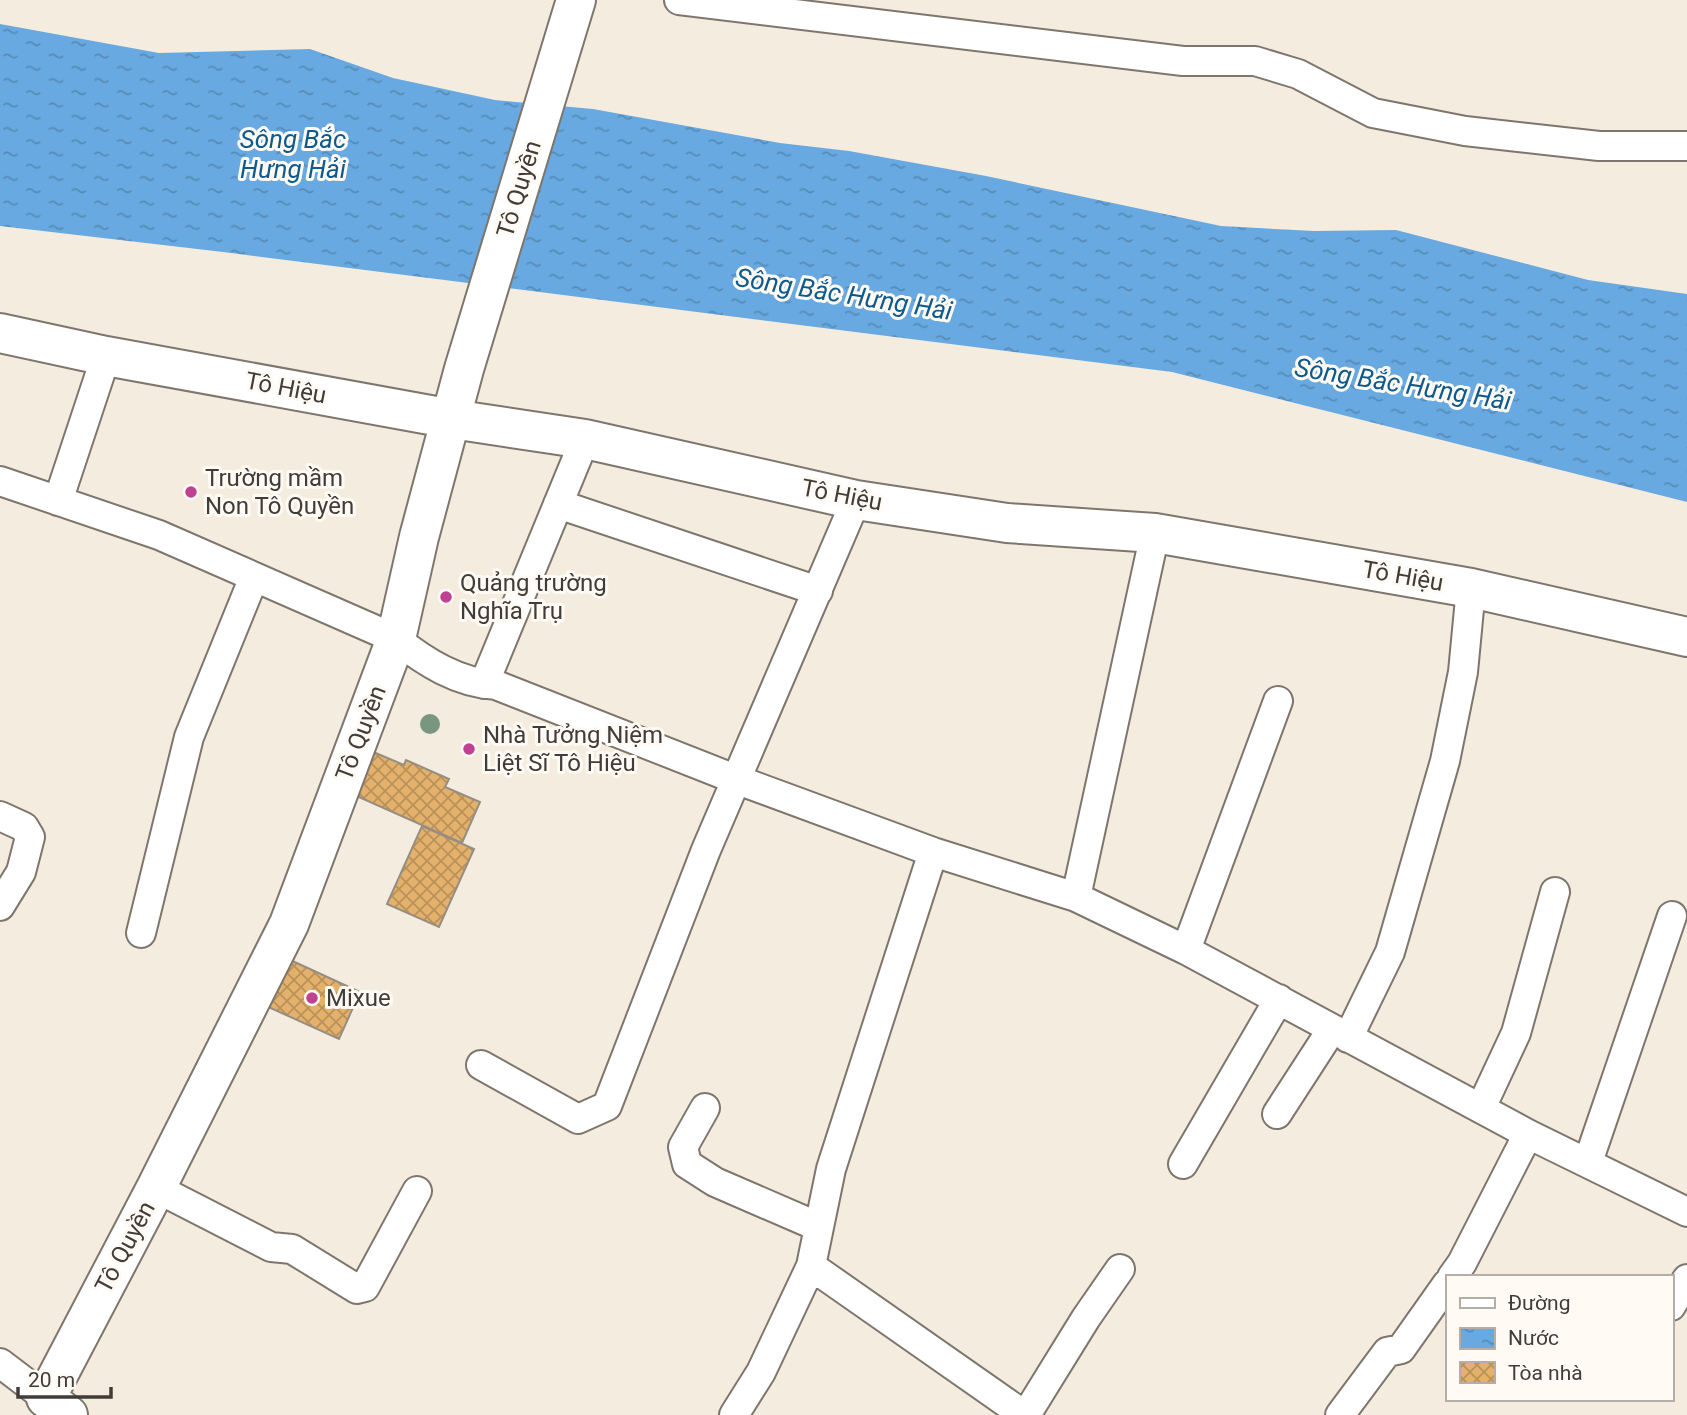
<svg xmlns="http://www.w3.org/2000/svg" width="1687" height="1415" viewBox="0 0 1687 1415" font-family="Roboto,sans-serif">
  <defs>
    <pattern id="water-ripples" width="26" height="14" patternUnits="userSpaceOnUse" patternTransform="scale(1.75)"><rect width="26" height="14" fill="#67a9e0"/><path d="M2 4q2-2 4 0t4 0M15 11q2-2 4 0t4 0" fill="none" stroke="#568bb7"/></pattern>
    <pattern id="building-cross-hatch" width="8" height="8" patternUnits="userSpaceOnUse" patternTransform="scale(1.75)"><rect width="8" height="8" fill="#e3b16b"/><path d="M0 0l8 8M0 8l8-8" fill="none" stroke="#b99159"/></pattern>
  </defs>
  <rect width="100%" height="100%" fill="#f5ece0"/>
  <!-- water -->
  <path fill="url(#water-ripples)" d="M0 24 159 53 310 49 393 78 495 100 593 109 780 143 849 151 986 176 1221 226 1314 231 1396 230 1588 280 1687 294V502L1172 372 223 252 0 226Z"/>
  <!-- building -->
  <path fill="url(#building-cross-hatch)" stroke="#968e83" stroke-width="2" d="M371 751 404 765 406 760 449 779 445 787 480 802 462 843 352 794Z
    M422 826 474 849 439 927 387 904Z
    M286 958 360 992 339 1039 264 1005Z"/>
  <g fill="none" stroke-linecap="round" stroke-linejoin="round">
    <defs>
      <path id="minor" d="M679 0 1183 61H1255L1298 74 1373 113 1465 131 1599 146H1687
        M0 481 159 535 396 639C425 662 458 683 496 685L735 779 933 852 1076 897 1186 950 1528 1134 1687 1212
        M58 501 106 356
        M558 504 818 591
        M484 684 585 439
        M0 816 24 827 30 837 21 872 0 906
        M1076 897 1155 533
        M141 933 189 737 254 577
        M1186 950 1278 701
        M1348 1038 1390 952 1445 761 1463 672 1471 588
        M481 1065 578 1119 607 1106 706 850 856 500
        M705 1108 683 1147 687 1164 715 1182 819 1227
        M1481 1108 1516 1033 1555 892
        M1277 1114 1332 1029
        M1588 1162 1672 916
        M1183 1164 1279 999
        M156 1188 271 1247 292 1249 357 1289 365 1287 417 1191
        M811 1266 1024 1415
        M1452 1277 1462 1263 1528 1134
        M1671 1306 1687 1279
        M0 1363 46 1398
        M734 1415 761 1372 811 1266 831 1169 933 852
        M1026 1415 1086 1318 1120 1269
        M1340 1415 1387 1352 1401 1349 1447 1284"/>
      <path id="secondary" d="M0 333 106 356 452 419 585 439 856 500 1007 523 1155 533 1471 588 1687 637
        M68 1415 46 1398 156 1188 289 924 396 639 419 537 464 369 576 0"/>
    </defs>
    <!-- minor casing -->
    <use href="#minor" stroke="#7e766c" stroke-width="32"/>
    <!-- secondary casing -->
    <use href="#secondary" stroke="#7e766c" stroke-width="42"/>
    <!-- minor -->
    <use href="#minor" stroke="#fff" stroke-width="28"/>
    <!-- secondary -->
    <use href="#secondary" stroke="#fff" stroke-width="38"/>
  </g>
  <!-- trees -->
  <circle fill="#789680" cx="430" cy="724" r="10"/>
  <!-- markers -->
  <g fill="#bf4292" stroke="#fffaf3" stroke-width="2.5">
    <circle cx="191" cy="492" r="7"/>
    <circle cx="446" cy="597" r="7"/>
    <circle cx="469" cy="749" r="7"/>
    <circle cx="312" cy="998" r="7"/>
  </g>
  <g text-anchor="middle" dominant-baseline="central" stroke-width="6" stroke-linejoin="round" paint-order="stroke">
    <!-- street labels -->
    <g font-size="24" fill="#403c38" stroke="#fffaf3">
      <text transform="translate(519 189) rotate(-73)">Tô Quyền</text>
      <text transform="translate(286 388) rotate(11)">Tô Hiệu</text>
      <text transform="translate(842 495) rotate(11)">Tô Hiệu</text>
      <text transform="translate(1403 576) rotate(10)">Tô Hiệu</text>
      <text transform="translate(361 733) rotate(-69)">Tô Quyền</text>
      <text transform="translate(125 1247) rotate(-62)">Tô Quyền</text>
    </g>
    <!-- poi labels -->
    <g font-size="24" fill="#403c38" stroke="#fffaf3" text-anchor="start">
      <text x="205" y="478">Trường mầm<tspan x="205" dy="28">Non Tô Quyền</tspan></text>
      <text x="460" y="583">Quảng trường<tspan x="460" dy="28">Nghĩa Trụ</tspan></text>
      <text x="483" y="735">Nhà Tưởng Niệm<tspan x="483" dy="28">Liệt Sĩ Tô Hiệu</tspan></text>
      <text x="326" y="998">Mixue</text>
    </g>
    <!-- water labels -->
    <g font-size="26" font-style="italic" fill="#0e5a8d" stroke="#fffaf3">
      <text x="293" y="139">Sông Bắc<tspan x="293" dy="30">Hưng Hải</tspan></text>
      <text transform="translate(844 294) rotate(9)">Sông Bắc Hưng Hải</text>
      <text transform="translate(1403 384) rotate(9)">Sông Bắc Hưng Hải</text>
    </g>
  </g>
  <!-- legend -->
  <rect x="1446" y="1275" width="228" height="126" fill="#fffaf3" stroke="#b3aea8" stroke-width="2"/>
  <rect x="1460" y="1298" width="35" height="10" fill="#ffffff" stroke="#b3aea8" stroke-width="2"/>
  <text x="1508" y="1310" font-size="21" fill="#403c38">Đường</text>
  <rect x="1460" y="1328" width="35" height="21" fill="url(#water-ripples)" stroke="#b3aea8" stroke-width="2"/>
  <text x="1508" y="1345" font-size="21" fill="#403c38">Nước</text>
  <rect x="1460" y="1362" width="35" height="21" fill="url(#building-cross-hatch)" stroke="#b3aea8" stroke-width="2"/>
  <text x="1508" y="1380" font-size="21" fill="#403c38">Tòa nhà</text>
  <!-- scale -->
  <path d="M18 1387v10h93v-10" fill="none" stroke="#403c38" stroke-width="3.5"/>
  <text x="28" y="1387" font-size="21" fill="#403c38" stroke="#fffaf3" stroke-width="5" paint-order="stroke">20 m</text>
</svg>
